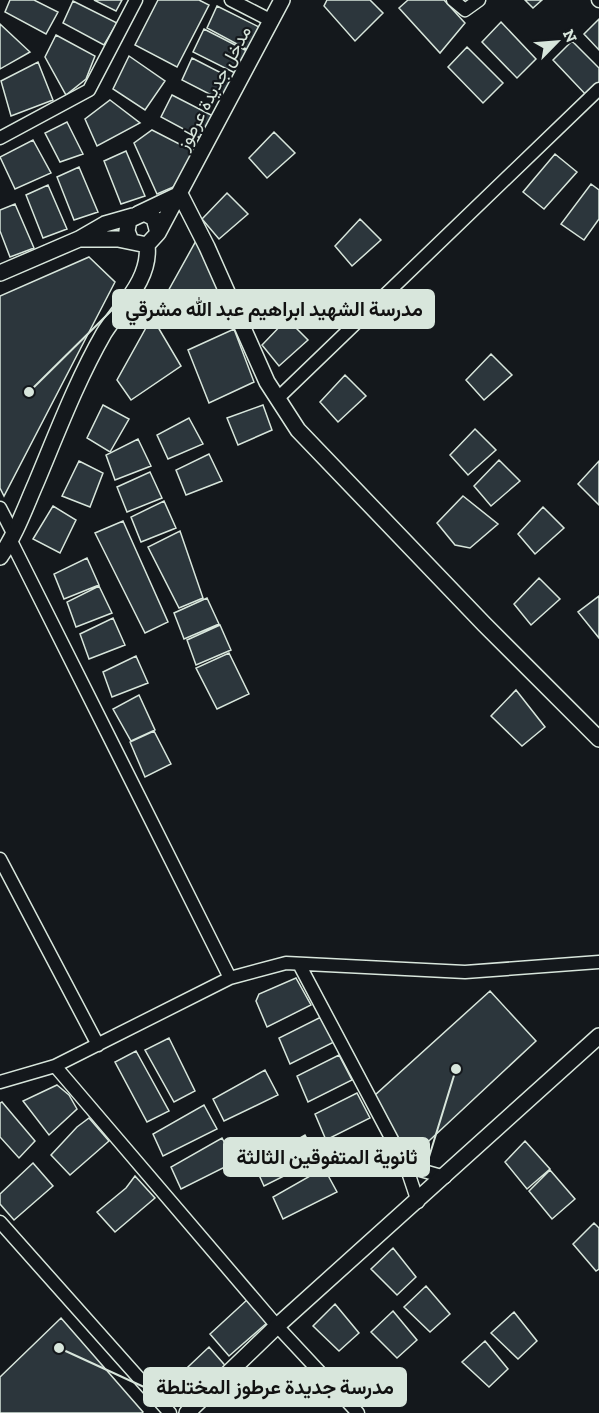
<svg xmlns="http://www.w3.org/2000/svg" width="599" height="1413" viewBox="0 0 599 1413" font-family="'Zilla Slab',Vazirmatn,serif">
  <rect width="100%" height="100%" fill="#14181c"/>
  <!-- building -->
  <path fill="#2c363c" stroke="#d8e6dc" stroke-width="1.5" d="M10 0H34L58 12 46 34 5 12Z
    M94 0H122L116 11Z
    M158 0H199L209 5 177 67 135 45Z
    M327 0H370L383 13 355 41 324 6Z
    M408 0H444L465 23 440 53 399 8Z
    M525 0H542L533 8Z
    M73 1 117 23 104 45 63 23Z
    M217 6 261 28 248 50 207 28Z
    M599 19V50L584 34Z
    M501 22 536 59 517 78 482 42Z
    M0 24 30 52 0 69Z
    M204 29 247 51 235 73 193 52Z
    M56 35 95 56 86 79 66 95 45 57Z
    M572 41 599 68V85L588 97 553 60Z
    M467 47 503 83 483 103 448 67Z
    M129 56 165 81 145 110 113 89Z
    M192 58 235 80 223 101 182 80Z
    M38 62 53 100 11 116 1 81Z
    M172 95 215 117 202 139 161 117Z
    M110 100 140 123 97 146 85 119Z
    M67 122 83 154 60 162 45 133Z
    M152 130 195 152 178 185 157 194 134 143Z
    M274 132 295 153 267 178 249 158Z
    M33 140 51 173 15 189 0 157Z
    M126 151 145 196 121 204 104 161Z
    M555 154 577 172 544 209 523 192Z
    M79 167 98 212 74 220 57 177Z
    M591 184 599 190V219L584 240 561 224Z
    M48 185 67 229 43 238 26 195Z
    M227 193 248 214 219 239 202 219Z
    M15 204 34 248 10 257 0 231V210Z
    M360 219 381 240 352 266 335 246Z
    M197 239 225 306 171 328 162 302Z
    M89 257 115 282 4 496 0 488V296Z
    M152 317 181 366 131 400 117 380Z
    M287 319 308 340 279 366 262 345Z
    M234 329 254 382 209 403 188 350Z
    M491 354 512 375 484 400 466 380Z
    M345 375 366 396 338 422 320 402Z
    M103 405 129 419 110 452 87 438Z
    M263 405 272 430 238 445 227 418Z
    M189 418 203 444 168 459 157 435Z
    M475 429 496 450 468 475 450 455Z
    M138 439 151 466 115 480 106 455Z
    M209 454 222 481 186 495 176 470Z
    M499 460 520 481 491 506 474 486Z
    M79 461 103 473 90 507 62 496Z
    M599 461V505L578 484Z
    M150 472 162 498 127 512 117 487Z
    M463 496 498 524 470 548 455 545 437 523Z
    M164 501 176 528 141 542 131 517Z
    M53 506 76 520 60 553 33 539Z
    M543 507 564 528 535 554 518 534Z
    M123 521 168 622 145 633 95 533Z
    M180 531 203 598 179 608 148 547Z
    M87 558 99 585 64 599 54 574Z
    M539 578 560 599 531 625 514 604Z
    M99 586 112 613 76 627 67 602Z
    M599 596V638L578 612Z
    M207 598 219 624 184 639 174 613Z
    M113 618 125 645 89 659 80 634Z
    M220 625 231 650 196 665 187 640Z
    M229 653 249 694 217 709 196 668Z
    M136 656 148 683 112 697 103 672Z
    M516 690 545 727 522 746 491 716Z
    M139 695 155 730 131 741 113 709Z
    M154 731 171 764 145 777 130 742Z
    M296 978 311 1005 267 1027 256 1001 259 994Z
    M490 991 536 1041 416 1153 404 1151 374 1096Z
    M321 1017 334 1042 290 1064 279 1038Z
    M169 1038 195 1091 174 1102 145 1050Z
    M136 1051 169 1111 147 1122 115 1062Z
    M339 1055 352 1080 308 1102 297 1076Z
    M265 1070 278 1095 224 1121 213 1099Z
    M57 1085 69 1095 77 1109 49 1135 23 1101Z
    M357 1093 370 1118 326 1140 315 1114Z
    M2 1102 35 1141 19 1158 0 1137V1103Z
    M204 1105 217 1129 163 1156 153 1134Z
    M89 1118 109 1141 70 1175 51 1155 77 1127Z
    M305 1135 318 1159 264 1186 254 1164Z
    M222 1138 235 1162 181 1189 171 1167Z
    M525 1141 550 1169 527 1189 505 1162Z
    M33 1163 53 1186 14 1220 0 1204V1194Z
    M324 1168 337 1192 283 1219 273 1197Z
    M550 1170 575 1199 552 1219 529 1191Z
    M135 1176 155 1198 115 1232 97 1212 126 1188Z
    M594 1223 599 1228V1269L596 1271 573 1244Z
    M393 1248 416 1277 397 1295 371 1269Z
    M426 1286 450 1314 430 1332 404 1307Z
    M248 1299 268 1322 229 1356 210 1334Z
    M335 1304 359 1333 339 1351 313 1326Z
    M393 1311 417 1340 397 1358 371 1332Z
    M514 1312 537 1341 518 1359 491 1333Z
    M61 1318 143 1412 142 1413H0V1377Z
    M485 1341 508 1369 489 1387 462 1362Z
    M209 1347 229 1370 191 1401 180 1395 171 1383Z"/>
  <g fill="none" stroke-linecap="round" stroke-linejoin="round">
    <defs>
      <path id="minor" d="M231 0 272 21
        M453 0 465 10 479 0
        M598 0 599 1
        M0 138 89 90 136 0
        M277 399 599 89
        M0 508 14 535
        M11 541 230 978
        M0 859 98 1045
        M299 964 406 1166 418 1202
        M55 1066 277 1326 358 1413
        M0 1082 55 1066 230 978 286 963 465 972 599 962
        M406 1166 445 1177
        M0 1222 170 1413"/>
      <path id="tertiary" d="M180 194 207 247 267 382 298 430 484 624 599 739
        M138 214 180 194
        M158 233 282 0
        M79 239H118L147 245 158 233 154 218 144 213 129 220 127 231 131 241
        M0 273 79 239 105 224 133 216
        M0 557C16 534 25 508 36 483 57 433 77 380 104 333 121 306 151 279 147 245
        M187 1413 277 1326 599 1036"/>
    </defs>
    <!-- minor casing -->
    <use href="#minor" stroke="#d8e6dc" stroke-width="15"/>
    <!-- tertiary casing -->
    <use href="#tertiary" stroke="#d8e6dc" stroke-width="18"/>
    <!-- minor -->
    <use href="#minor" stroke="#14181c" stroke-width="12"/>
    <!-- tertiary -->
    <use href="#tertiary" stroke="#14181c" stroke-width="15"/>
  </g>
  <g text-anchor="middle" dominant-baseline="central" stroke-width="4.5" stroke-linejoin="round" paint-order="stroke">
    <!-- street labels -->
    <g font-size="18" fill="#d8e6dc" stroke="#14181c">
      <text transform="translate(214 88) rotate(-62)">مدخل جديدة عرطوز</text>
    </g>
  </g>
  <!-- callouts -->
  <path fill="none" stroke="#d8e6dc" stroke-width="2" d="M29 392L113 309M456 1069L429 1157M59 1348L144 1387"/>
  <g fill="#d8e6dc" stroke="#14181c" stroke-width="2">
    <circle cx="29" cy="392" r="6"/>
    <circle cx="456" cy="1069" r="6"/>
    <circle cx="59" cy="1348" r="6"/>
  </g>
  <g fill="#d8e6dc" stroke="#d8e6dc" stroke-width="2">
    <rect x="113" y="290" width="321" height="38" rx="6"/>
    <rect x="224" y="1138" width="205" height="38" rx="6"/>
    <rect x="144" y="1368" width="262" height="38" rx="6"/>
  </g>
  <g font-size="20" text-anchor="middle" font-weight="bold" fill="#111">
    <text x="274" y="316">مدرسة الشهيد ابراهيم عبد الله مشرقي</text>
    <text x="327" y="1164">ثانوية المتفوقين الثالثة</text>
    <text x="275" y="1394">مدرسة جديدة عرطوز المختلطة</text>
  </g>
  <!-- north arrow -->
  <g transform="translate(557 42) rotate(65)" stroke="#14181c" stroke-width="4.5" paint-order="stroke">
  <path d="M0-4.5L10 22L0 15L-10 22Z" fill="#d8e6dc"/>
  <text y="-9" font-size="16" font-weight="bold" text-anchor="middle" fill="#d8e6dc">N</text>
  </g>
</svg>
